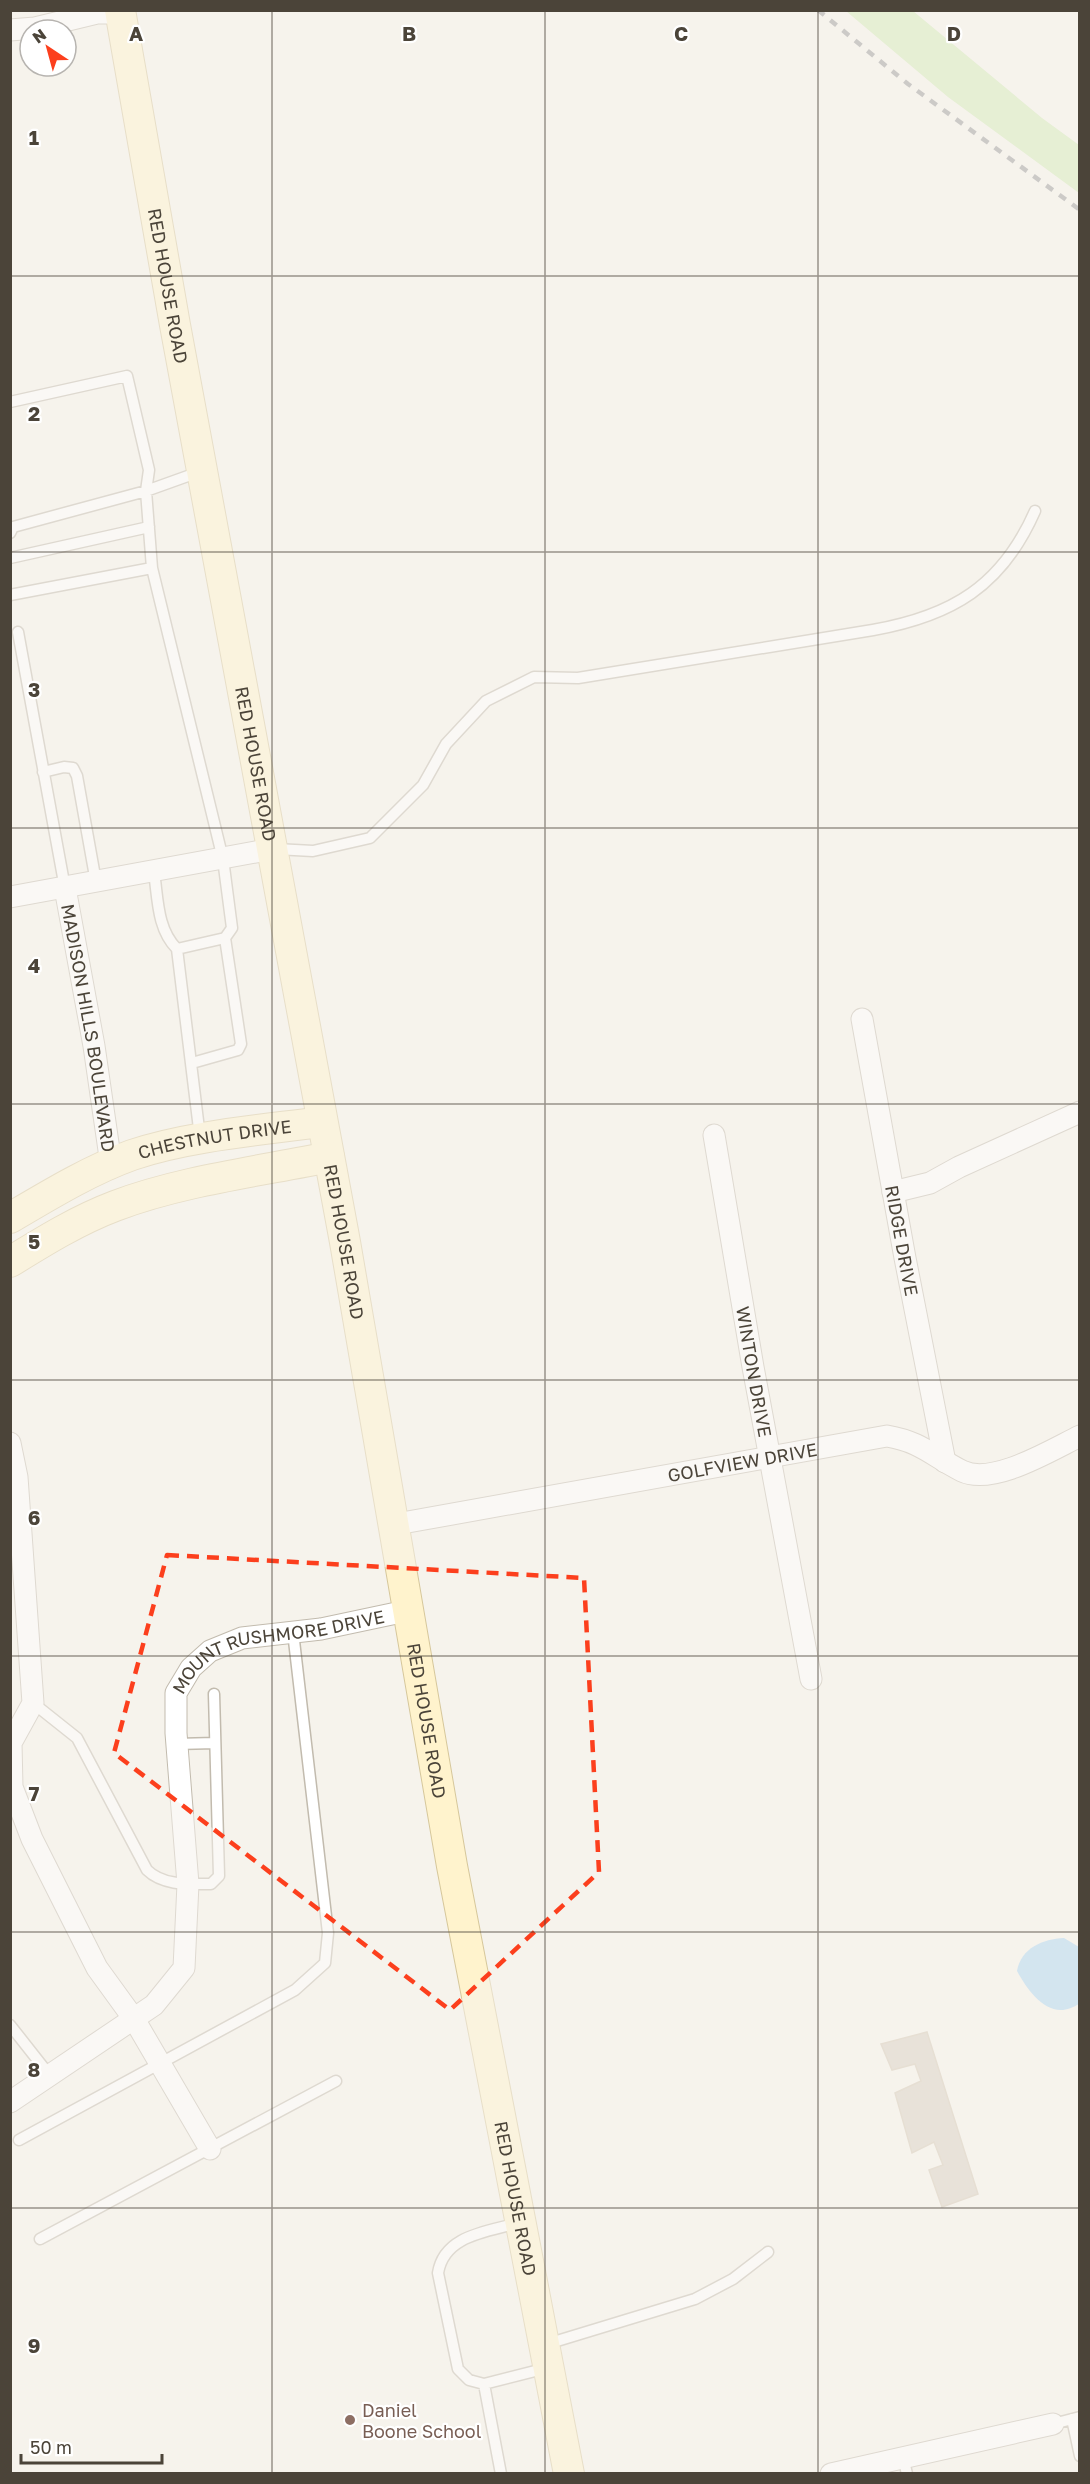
<svg xmlns="http://www.w3.org/2000/svg" width="1090" height="2484" viewBox="0 0 1090 2484" font-family="'Golos Text',sans-serif">
  <rect width="100%" height="100%" fill="#f6f3ec"/>
  <!-- green -->
  <path fill="#d2eab5" d="M846 11H913L1042 118 1079 145V193L948 97Z"/>
  <!-- water -->
  <path fill="#a9d4f2" d="M1064 1938 1079 1947 1080 2003C1051 2024 1029 1993 1017 1971 1021 1948 1043 1939 1064 1938Z"/>
  <!-- building -->
  <path fill="#d8cfc1" stroke="#d3c7b4" stroke-width="1.5" d="M927 2032 978 2194 942 2207 929 2170 943 2165 934 2142 912 2153 895 2093 921 2081 915 2064 892 2070 881 2044Z"/>
  <g fill="none" stroke-linecap="round" stroke-linejoin="round">
    <defs>
      <path id="lane" d="M10 402 127 376 149 470 146 491 152 568 223 859 232 928 225 938 241 1044 238 1050 192 1063
        M10 533 13 527 146 491 199 472
        M10 558 149 527
        M10 595 152 568
        M18 632 65 888
        M43 772 64 767 73 768 77 776 96 882
        M276 849 313 851 370 838 423 785 446 744 486 701 534 677 578 678 873 630C952 616 1002 586 1035 511
        M154 872C158 899 157 929 177 949L200 1137
        M177 949 225 938
        M33 1703 77 1738 147 1870C163 1886 190 1884 211 1884L219 1876 214 1694
        M176 1744 215 1743
        M10 2025 51 2077
        M19 2140 295 1990 325 1963 328 1933 293 1632
        M518 2223C487 2232 444 2235 438 2273L458 2369 469 2380 484 2384 547 2368
        M40 2239 336 2081
        M547 2344 695 2299 733 2279 768 2252
        M484 2384 501 2474
        M1072 2419 1080 2456
        M1053 2424 1080 2417
        M903 2457 907 2474"/>
      <g id="street">
        <path d="M10 30 35 28 97 13H121"/>
        <path id="s1" d="M65 888 94 1046 111 1164"/>
        <path d="M10 897 272 849"/>
        <path id="s2" d="M862 1019 905 1258 945 1462"/>
        <path id="s3" d="M714 1135 753 1367 811 1679"/>
        <path d="M893 1192 930 1183 959 1167 1080 1112"/>
        <path d="M10 1443 17 1477 33 1703 11 1743 12 1787 32 1839 97 1968 134 2019 210 2149"/>
        <path id="s4" d="M391 1525 887 1436C922 1442 932 1456 962 1471 993 1486 1051 1450 1080 1436"/>
        <path id="s5" d="M10 2102 154 2005 184 1968 188 1884 176 1733V1693L191 1668 210 1651 242 1638 321 1629 406 1611"/>
        <path d="M831 2474 1053 2424"/>
      </g>
      <g id="secondary">
        <path id="s6" d="M120 10 175 325 345 1242 452 1866 569 2474"/>
        <path id="s7" d="M10 1218C49 1195 90 1170 132 1155 188 1136 262 1130 321 1122"/>
        <path d="M10 1262C44 1241 78 1220 115 1206 180 1181 261 1171 329 1157"/>
      </g>
    </defs>
    <!-- lane casing -->
    <use href="#lane" stroke="#c2bbae" stroke-width="13"/>
    <!-- street casing -->
    <use href="#street" stroke="#c2bbae" stroke-width="23"/>
    <!-- secondary casing -->
    <use href="#secondary" stroke="#d6c79b" stroke-width="32"/>
    <!-- lane -->
    <use href="#lane" stroke="#fff" stroke-width="10"/>
    <!-- street -->
    <use href="#street" stroke="#fff" stroke-width="21"/>
    <!-- secondary -->
    <use href="#secondary" stroke="#fff3cd" stroke-width="30"/>
    <!-- rail -->
    <path stroke="#9a9a9a" stroke-width="4.5" stroke-dasharray="8 8" stroke-linecap="butt" d="M818 10 908 84 1080 210"/>
  </g>
  <!-- marked area -->
  <path d="M0 0H1090V2484H0ZM167 1555 584 1578 599 1872 450 2010 114 1753Z" fill="#f6f3ec" fill-opacity=".55" fill-rule="evenodd"/>
  <path fill="none" stroke="#fc3f1d" stroke-width="4.5" stroke-dasharray="12 8" stroke-linejoin="round" d="M167 1555 584 1578 599 1872 450 2010 114 1753Z"/>
  <!-- grid -->
  <path fill="none" stroke="#4b4439" stroke-width="1.5" stroke-opacity="0.55" d="M272 10V2474M545 10V2474M818 10V2474M10 276H1080M10 552H1080M10 828H1080M10 1104H1080M10 1380H1080M10 1656H1080M10 1932H1080M10 2208H1080"/>
  <!-- markers -->
  <circle fill="#8d6e63" stroke="#fff" stroke-width="2" cx="350" cy="2420" r="6"/>
  <g text-anchor="middle" dominant-baseline="central" stroke-width="4.5" stroke-linejoin="round" paint-order="stroke">
    <!-- street labels -->
    <g font-size="18" fill="#4b4439" stroke="#fff">
      <text stroke="none"><textPath href="#s6" startOffset="280">RED HOUSE ROAD</textPath></text>
      <text stroke="none"><textPath href="#s6" startOffset="766">RED HOUSE ROAD</textPath></text>
      <text stroke="none"><textPath href="#s1" startOffset="142">MADISON HILLS BOULEVARD</textPath></text>
      <text stroke="none"><textPath href="#s7" startOffset="222">CHESTNUT DRIVE</textPath></text>
      <text stroke="none"><textPath href="#s2" startOffset="225">RIDGE DRIVE</textPath></text>
      <text stroke="none"><textPath href="#s6" startOffset="1252">RED HOUSE ROAD</textPath></text>
      <text stroke="none"><textPath href="#s3" startOffset="240">WINTON DRIVE</textPath></text>
      <text stroke="none"><textPath href="#s4" startOffset="357">GOLFVIEW DRIVE</textPath></text>
      <text stroke="none"><textPath href="#s5" startOffset="614">MOUNT RUSHMORE DRIVE</textPath></text>
      <text stroke="none"><textPath href="#s6" startOffset="1738">RED HOUSE ROAD</textPath></text>
      <text stroke="none"><textPath href="#s6" startOffset="2224">RED HOUSE ROAD</textPath></text>
    </g>
    <!-- education labels -->
    <g font-size="18" fill="#785e54" stroke="#fff" text-anchor="start">
      <text x="362" y="2410">Daniel<tspan x="362" dy="21">Boone School</tspan></text>
    </g>
  </g>
  <g font-size="20" text-anchor="middle" font-weight="bold" fill="#4b4439" stroke="#fff" stroke-width="4.5" stroke-linejoin="round" paint-order="stroke">
    <text x="136" y="41">A</text>
    <text x="409" y="41">B</text>
    <text x="681" y="41">C</text>
    <text x="954" y="41">D</text>
    <text x="34" y="145">1</text>
    <text x="34" y="421">2</text>
    <text x="34" y="697">3</text>
    <text x="34" y="973">4</text>
    <text x="34" y="1249">5</text>
    <text x="34" y="1525">6</text>
    <text x="34" y="1801">7</text>
    <text x="34" y="2077">8</text>
    <text x="34" y="2353">9</text>
  </g>
  <!-- border -->
  <rect width="1090" height="2484" fill="none" stroke="#4b4439" stroke-width="24"/>
  <!-- north arrow -->
  <g transform="translate(48 48) rotate(324)"><circle r="28" fill="#ffffff" stroke="#b7b4b0" stroke-width="1.5"/>
  <path d="M0-4.5L10 22L0 15L-10 22Z" fill="#fc3f1d"/>
  <text y="-9" font-size="16" font-weight="bold" text-anchor="middle" fill="#4b4439">N</text>
  </g>
  <!-- scale -->
  <path d="M21 2454v9h141v-9" fill="none" stroke="#4b4439" stroke-width="3"/>
  <text x="30" y="2454" font-size="18" fill="#4b4439" stroke="#ffffff" stroke-width="4.5" paint-order="stroke">50 m</text>
</svg>
